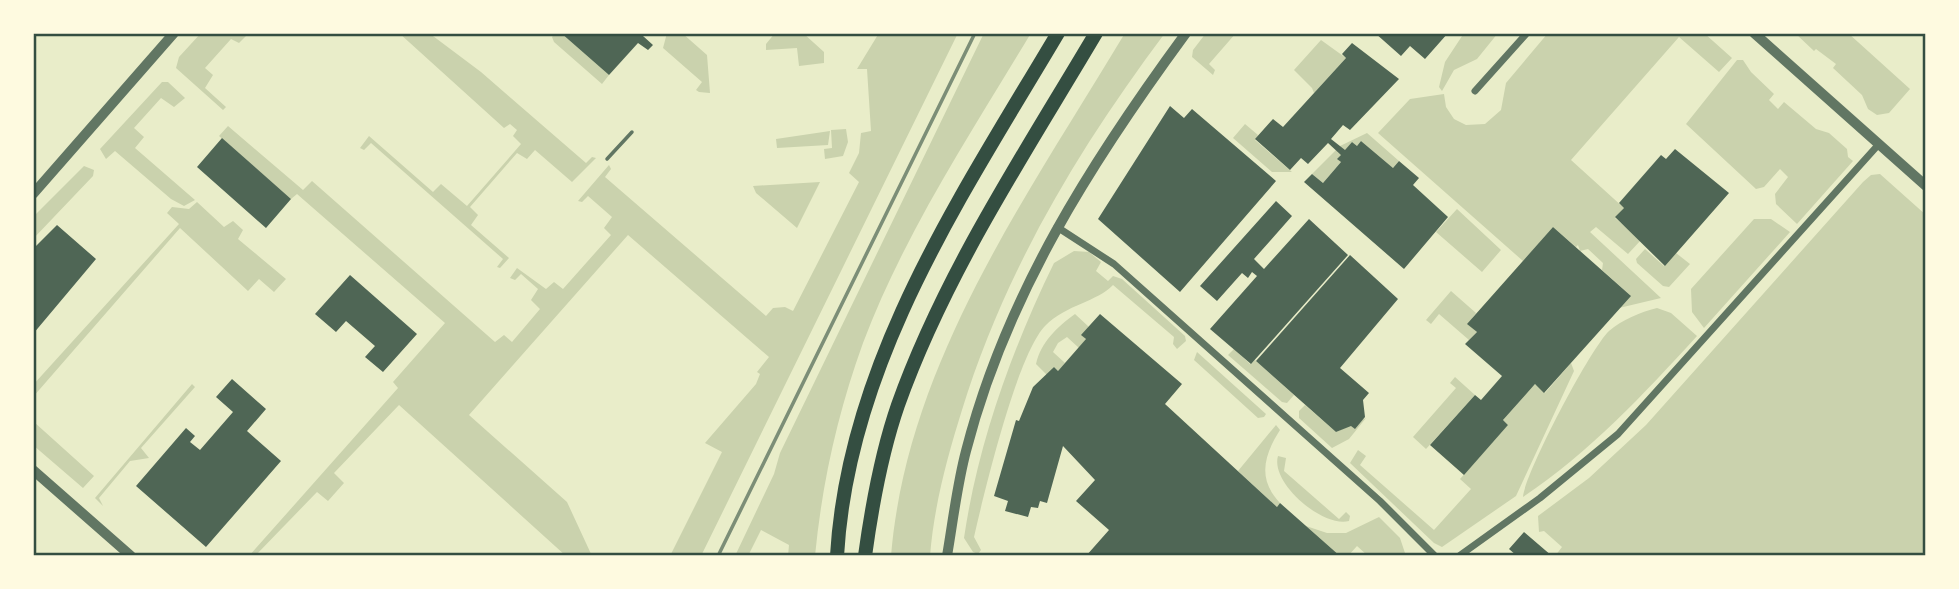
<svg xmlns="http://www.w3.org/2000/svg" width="1959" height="589" viewBox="0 0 1959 589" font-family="Barlow,sans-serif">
  <rect width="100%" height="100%" fill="#e9edc9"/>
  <!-- green -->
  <path fill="#cad2ad" d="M201 33 247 35 239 43 231 39 205 68 213 75 205 88 226 107 223 110 176 68 179 57Z
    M399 33H429L481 72 586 163 592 157 596 158 572 182 535 150 527 159 517 153 470 207 478 215 471 225 509 258 500 268 497 267 503 259 371 143 364 150 360 148 369 136 433 192 441 184 467 206 521 144 513 136 517 130 510 124 504 128Z
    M555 33H561L609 75 602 84 554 42 552 37Z
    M667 33H682L707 55 710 93 699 92 696 90 702 82 663 48Z
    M775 33H803L824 52V63L799 66 797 48 766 50V44Z
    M879 33H958L701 556H670L722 452 705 443 756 384 760 374 757 372 769 357 628 235 469 415 567 502 592 556H566L399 405 334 473 344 483 328 501 317 492 255 556H249L398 388 393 382 445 323 297 194 291 199 219 136 228 126 303 190 312 181 495 342 504 335 512 342 540 309 531 300 538 289 521 274 515 280 510 278 517 268 546 289 554 282 563 289 611 235 604 228 612 217 588 196 582 202 578 201 609 165 611 169 605 177 766 316 773 308 785 307 793 311 859 182 849 173 859 153 861 133 871 131 867 69H857Z
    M984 33H1031C971 133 904 234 863 343 838 412 822 483 815 556H788L789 545 761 530 748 556H735L774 474 780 453Z
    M1125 33H1165C1078 149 1005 271 962 410 947 458 934 506 930 556H891C907 362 1028 195 1125 33Z
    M1206 33H1236L1209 64 1215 70 1213 75 1192 57 1193 50Z
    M1464 33H1498L1477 59 1454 70 1442 91 1439 87 1445 62Z
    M1548 33H1704L1732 58 1719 72 1679 37 1571 160 1624 208 1615 218 1641 240 1628 254 1596 227 1590 232 1661 298 1619 308 1630 295 1602 270 1603 263 1588 249 1580 251 1578 245 1576 247 1553 227 1523 261 1378 133 1410 99 1444 94 1446 107 1454 119 1466 125 1485 124 1501 110 1506 83Z
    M1795 33H1848L1910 89 1889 113 1877 115 1868 109 1862 95 1833 68 1836 64 1816 49 1814 51Z
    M1321 40 1346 58 1314 93 1312 88 1294 70Z
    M1737 60H1743L1751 72 1774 94 1769 100 1778 109 1784 102 1816 129 1829 133 1847 149 1848 157 1853 161 1797 224 1776 204 1775 194 1788 177 1780 169 1764 187 1756 189 1686 124Z
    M162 82H168L185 98 174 107 161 98 134 128 144 137 135 148 195 200 184 206 171 199 115 151 106 159 100 149Z
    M1245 124 1258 135 1255 140 1292 172H1272L1233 138Z
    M846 129 848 142 843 156 825 159 824 149 832 148 831 130Z
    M830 131 828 145 777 148 776 139Z
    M1367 133 1399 161 1393 168 1361 141 1357 146 1352 142 1338 159 1341 162 1323 183 1312 174 1340 146Z
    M84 166 94 170 93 176 33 239V217Z
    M1880 174 1926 215V556H1555L1562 547 1544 531 1539 532 1538 516 1589 478 1646 425 1863 182 1871 175Z
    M820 182 797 228 756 193 753 186Z
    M197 202 224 227 233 221 243 230 238 239 286 279 274 292 259 279 248 291 180 228 33 397V385L179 224 167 213 172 207 189 209Z
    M1457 209 1501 250 1482 272 1436 232Z
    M1754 219H1771L1790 232 1704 328 1692 312 1691 289Z
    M1645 249 1664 266 1676 253 1690 264 1669 287 1663 286 1637 263 1636 259Z
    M1074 251 1089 252 1101 262 1096 271 1108 281 1113 276 1122 279 1185 336 1186 341 1177 349 1173 344 1174 337 1113 285C1097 302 1067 304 1045 326 1018 354 987 482 977 524L974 537 981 550 978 554 973 552 964 538C978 443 1012 349 1054 263Z
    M1451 291 1476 313 1468 324 1477 332 1469 340 1439 314 1431 324 1426 320Z
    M1657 308 1671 313 1697 336C1642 396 1590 452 1523 497 1524 475 1590 349 1609 331 1622 320 1640 312 1657 308Z
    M1075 314 1089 327 1082 335 1086 339 1079 348 1067 337 1058 343 1053 352 1065 363 1058 371 1054 367 1047 375 1036 364C1041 342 1057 327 1075 314Z
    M1234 349 1250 364 1255 360 1294 395 1287 403 1282 402 1228 355Z
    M1197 352 1266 414 1264 417 1258 418 1194 360Z
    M1571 363 1574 371 1516 496 1442 547 1434 543 1350 463 1358 450 1366 456 1360 465 1434 530 1471 489 1460 479 1508 425 1503 420 1535 384 1545 393Z
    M1455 377 1475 395 1426 449 1413 437 1456 388 1450 383Z
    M192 384 195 387 141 448 149 458 130 461 99 498 103 506 95 498Z
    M1305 405 1336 432 1366 418 1349 439 1332 448 1299 418V411Z
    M34 422 94 476 83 488 33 445Z
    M1276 425 1280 430C1264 455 1257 479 1280 503L1277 507 1238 471Z
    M1278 456 1286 458 1284 471 1339 519 1346 512 1350 516 1349 521C1323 528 1270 483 1278 456Z
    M1379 517 1400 538 1406 556H1368L1357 546 1348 556H1340L1306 526 1327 533H1346Z"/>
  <!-- building -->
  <path fill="#4f6655" d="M561 33H646L643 36 653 45 648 50 638 43 609 75Z
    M1375 33H1448L1425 59 1410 46 1401 56Z
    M1352 43 1399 79 1350 130 1343 125 1331 139 1345 150 1352 142 1357 146 1361 141 1393 168 1399 161 1419 178 1413 185 1448 217 1404 269 1304 182 1312 174 1323 183 1341 162 1337 159 1341 155 1328 143 1308 164 1301 158 1290 170 1255 139 1273 119 1283 127 1346 58 1342 54Z
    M1170 106 1184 118 1192 109 1276 181 1180 292 1098 219Z
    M222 138 291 199 266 228 197 167Z
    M1675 149 1729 193 1665 266 1615 217 1624 208 1619 203 1661 155 1666 159Z
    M1276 201 1292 216 1254 259 1264 269 1309 219 1348 255 1251 364 1210 329 1257 276 1252 272 1248 278 1242 273 1217 301 1200 286Z
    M57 225 96 259 33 334V249Z
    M1553 227 1631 296 1544 393 1535 384 1503 420 1508 425 1464 475 1430 445 1475 395 1481 400 1502 376 1465 344 1477 332 1467 324Z
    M1350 255 1398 299 1340 368 1369 393 1363 400 1365 417 1355 429 1351 426 1336 432 1256 361Z
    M350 275 417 334 383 372 365 357 375 346 346 321 336 332 315 314Z
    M1100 314 1182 384 1165 404 1277 507 1280 503 1340 556H1086L1109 530 1076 501 1095 480 1063 446 1047 503 1040 501 1038 508 1031 507 1028 517 1005 511 1008 501 994 496 1016 420 1019 421 1033 387 1054 367 1058 371 1086 339 1081 335Z
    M232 379 266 409 247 431 281 461 206 547 136 486 186 428 195 436 190 442 200 450 233 412 216 397Z
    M1524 532 1552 556H1517L1509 549Z"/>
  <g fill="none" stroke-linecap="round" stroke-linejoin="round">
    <!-- service -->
    <path stroke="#617663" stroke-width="3.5" d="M607 159 632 132"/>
    <!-- minor -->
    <path stroke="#617663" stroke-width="7" d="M1475 91 1527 33
      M1057 227 1114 264 1380 501 1435 556
      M1459 556 1540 498 1618 434 1879 144"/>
    <!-- tertiary -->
    <path stroke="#617663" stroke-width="10" d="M1754 33 1926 186
      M33 194 174 33
      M33 470 131 556
      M947 556C953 521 957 485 966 451 1006 295 1092 161 1186 33"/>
    <!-- motorway -->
    <path stroke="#344e41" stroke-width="14" d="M837 556C848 362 962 195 1058 33
      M865 556C872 505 881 454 898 405 945 273 1025 153 1096 33"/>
    <!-- rail -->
    <path stroke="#7c8e77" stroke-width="3.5" d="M718 556 975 33"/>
  </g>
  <!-- border -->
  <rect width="1959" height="589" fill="none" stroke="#fefae0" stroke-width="70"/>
  <rect x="35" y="35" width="1889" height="519" fill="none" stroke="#344e41" stroke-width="2.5"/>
</svg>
